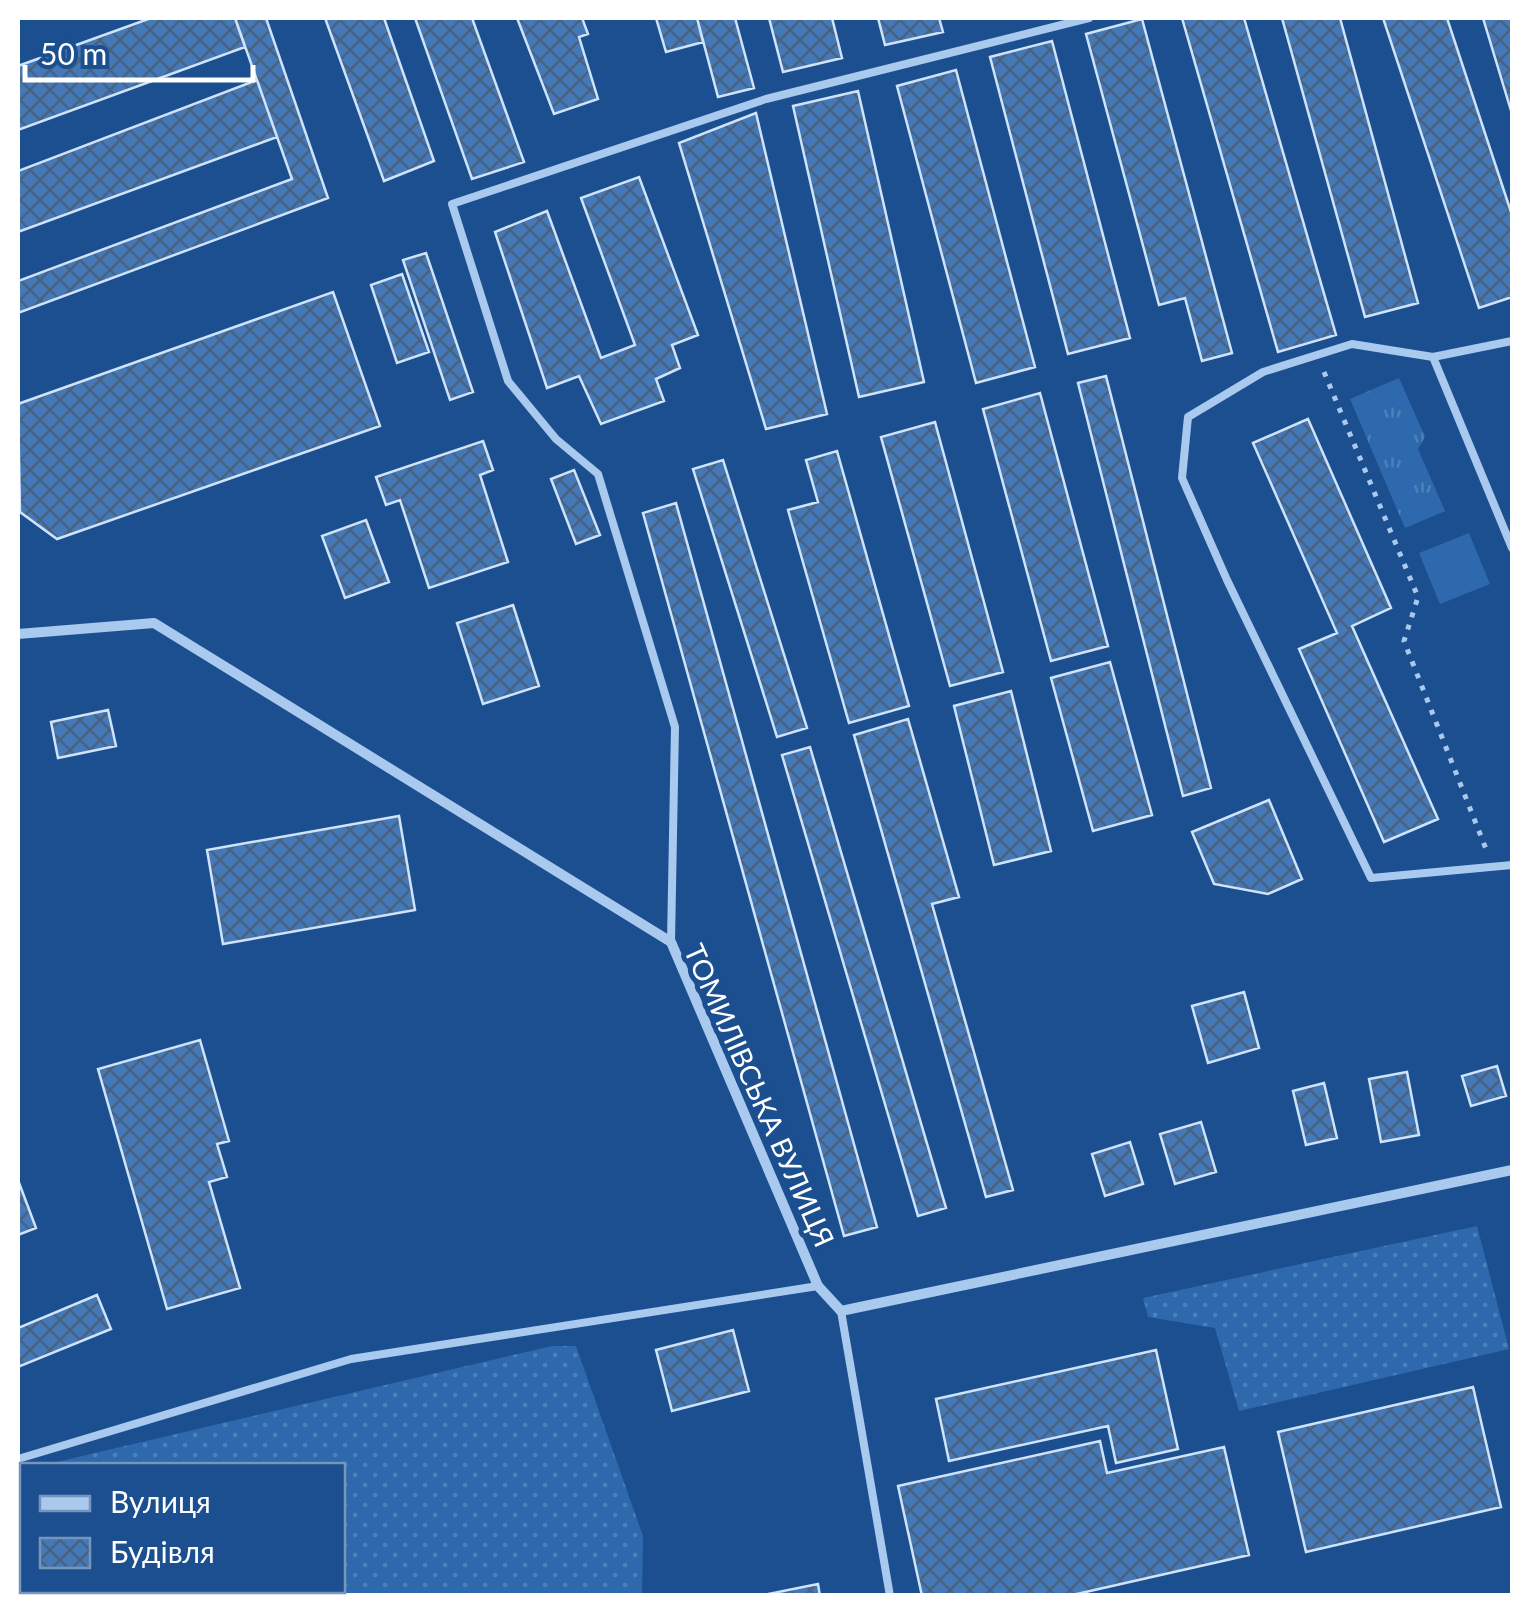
<svg xmlns="http://www.w3.org/2000/svg" width="1530" height="1613" viewBox="0 0 1530 1613" font-family="Lato,sans-serif">
  <defs>
    <pattern id="grass-dots" width="8" height="8" patternUnits="userSpaceOnUse" patternTransform="scale(2.5)"><rect width="8" height="8" fill="#2e69ad"/><path d="M2 2h.1M6 6h.1" fill="none" stroke="#4d80b9" stroke-width="1.8" stroke-linecap="round"/></pattern>
    <pattern id="park-tufts" width="24" height="20" patternUnits="userSpaceOnUse" patternTransform="scale(2.5)"><rect width="24" height="20" fill="#2e69ad"/><path d="M3 7l-1-3M5 7V3M7 7l1-3M15 17l-1-3M17 17v-4M19 17l1-3" fill="none" stroke="#4d80b9"/></pattern>
    <pattern id="building-cross-hatch" width="8" height="8" patternUnits="userSpaceOnUse" patternTransform="scale(2.5)"><rect width="8" height="8" fill="#4478b7"/><path d="M0 0l8 8M0 8l8-8" fill="none" stroke="#486282"/></pattern>
  </defs>
  <rect width="100%" height="100%" fill="#1b4f8f"/>
  <!-- grass -->
  <path fill="url(#grass-dots)" d="M1477 1226 1509 1349 1239 1411 1215 1328 1148 1317 1143 1298Z
    M552 1346H576L643 1536 642 1595H66L65 1591 342 1590V1466L44 1465Z"/>
  <!-- park -->
  <path fill="url(#park-tufts)" d="M1399 378 1425 437 1418 449 1445 511 1405 528 1350 399Z"/>
  <!-- garden -->
  <path fill="#2e69ad" d="M1469 533 1490 584 1440 604 1419 553Z"/>
  <!-- building -->
  <path fill="url(#building-cross-hatch)" stroke="#cfe3fa" stroke-width="2.5" d="M151 18H235L245 47 18 130V66Z
    M235 18H266L328 198 18 313V281L292 179Z
    M325 18H384L434 161 384 181Z
    M415 18H472L524 162 472 179Z
    M517 18H582L588 34 579 37 598 99 554 114Z
    M656 18H697L703 42 666 52Z
    M697 18H735L754 88 718 97Z
    M769 18H832L842 58 783 72Z
    M878 18H939L943 32 885 45Z
    M1182 18H1244L1336 335 1278 352Z
    M1282 18H1340L1418 303 1365 317Z
    M1383 18H1447L1512 215V297L1479 308Z
    M1483 18H1512V114Z
    M1142 19 1232 353 1202 361 1185 298 1159 305 1086 34Z
    M1052 41 1130 338 1068 354 990 57Z
    M956 70 1035 367 976 383 897 86Z
    M257 80 277 137 18 232V171Z
    M858 91 924 382 859 397 793 106Z
    M756 113 827 414 766 429 679 143Z
    M639 177 698 335 672 345 680 368 656 379 664 401 601 424 579 376 547 388 495 232 547 211 601 358 635 345 581 198Z
    M426 253 473 392 450 400 403 260Z
    M402 274 429 352 397 363 371 285Z
    M333 292 380 426 57 539 20 512 18 404Z
    M1106 376 1211 788 1183 796 1078 383Z
    M1040 393 1108 646 1051 661 983 409Z
    M1308 419 1391 608 1352 626 1438 819 1384 842 1299 649 1337 633 1253 443Z
    M935 422 1003 672 950 686 881 437Z
    M483 441 493 470 480 475 508 562 429 588 400 500 386 505 376 477Z
    M837 451 909 706 849 723 788 510 818 502 806 460Z
    M723 460 807 728 777 737 693 469Z
    M574 470 600 535 576 544 551 479Z
    M676 503 877 1227 844 1236 643 513Z
    M366 520 389 582 345 598 322 536Z
    M513 605 539 686 483 704 457 623Z
    M1110 662 1152 815 1093 831 1051 678Z
    M1011 691 1051 851 994 865 954 706Z
    M108 710 116 746 58 758 51 722Z
    M908 719 959 897 932 904 1013 1190 986 1197 854 735Z
    M810 747 946 1208 918 1216 782 755Z
    M1269 800 1302 879 1268 894 1214 884 1192 832Z
    M399 816 415 910 223 944 207 850Z
    M1244 992 1259 1048 1208 1063 1192 1006Z
    M200 1040 229 1141 217 1144 227 1177 209 1182 240 1288 167 1309 98 1069Z
    M1497 1066 1506 1096 1471 1106 1462 1076Z
    M1407 1072 1419 1135 1381 1142 1369 1079Z
    M1324 1083 1337 1138 1306 1145 1293 1091Z
    M1201 1122 1216 1172 1175 1184 1160 1134Z
    M1130 1142 1143 1184 1105 1196 1092 1154Z
    M18 1180 36 1228 18 1235Z
    M97 1295 111 1329 18 1367V1328Z
    M733 1330 749 1391 672 1411 656 1350Z
    M1156 1350 1178 1449 1116 1463 1108 1426 949 1461 936 1399Z
    M1473 1387 1501 1507 1306 1552 1278 1432Z
    M1100 1441 1107 1473 1224 1447 1249 1555 1068 1596H922L898 1486Z
    M818 1584 820 1596H758Z"/>
  <g fill="none" stroke-linecap="round" stroke-linejoin="round">
    <!-- path -->
    <path stroke="#a9c9ee" stroke-width="5" stroke-dasharray="5 8" stroke-linecap="butt" d="M1324 372 1418 597 1404 641 1486 849
      M18 1530 22 1547
      M36 1590 37 1596"/>
    <!-- lane -->
    <path stroke="#a9c9ee" stroke-width="8" d="M1512 341 1433 357 1352 344 1263 372 1188 417 1182 478 1227 580 1371 878 1512 865
      M1433 357 1512 548
      M671 942 675 727 598 474 556 439 508 381 452 204 766 99 1089 18
      M841 1311 890 1596
      M18 1459 351 1359 818 1286"/>
    <!-- street -->
    <path stroke="#a9c9ee" stroke-width="10" d="M18 634 154 623 671 942 818 1286 841 1311 1512 1170"/>
  </g>
  <g text-anchor="middle" dominant-baseline="central" stroke-width="10" stroke-linejoin="round" paint-order="stroke">
    <!-- street labels -->
    <g font-size="28" fill="#fff" stroke="#1b4f8f">
      <text transform="translate(760 1095) rotate(66)">ТОМИЛІВСЬКА ВУЛИЦЯ</text>
    </g>
  </g>
  <!-- border -->
  <rect width="1530" height="1613" fill="none" stroke="#ffffff" stroke-width="40"/>
  <!-- legend -->
  <rect x="20" y="1463" width="325" height="130" fill="#1b4f8f" stroke="#7695bc" stroke-width="2.5"/>
  <rect x="40" y="1496" width="50" height="15" fill="#a9c9ee" stroke="#7695bc" stroke-width="2.5"/>
  <text x="110" y="1513" font-size="30" fill="#ffffff">Вулиця</text>
  <rect x="40" y="1538" width="50" height="30" fill="url(#building-cross-hatch)" stroke="#7695bc" stroke-width="2.5"/>
  <text x="110" y="1563" font-size="30" fill="#ffffff">Будівля</text>
  <!-- scale -->
  <path d="M25 65v15h228v-15" fill="none" stroke="#ffffff" stroke-width="5"/>
  <text x="40" y="65" font-size="30" fill="#ffffff" stroke="#1b4f8f" stroke-width="8" paint-order="stroke">50 m</text>
</svg>
